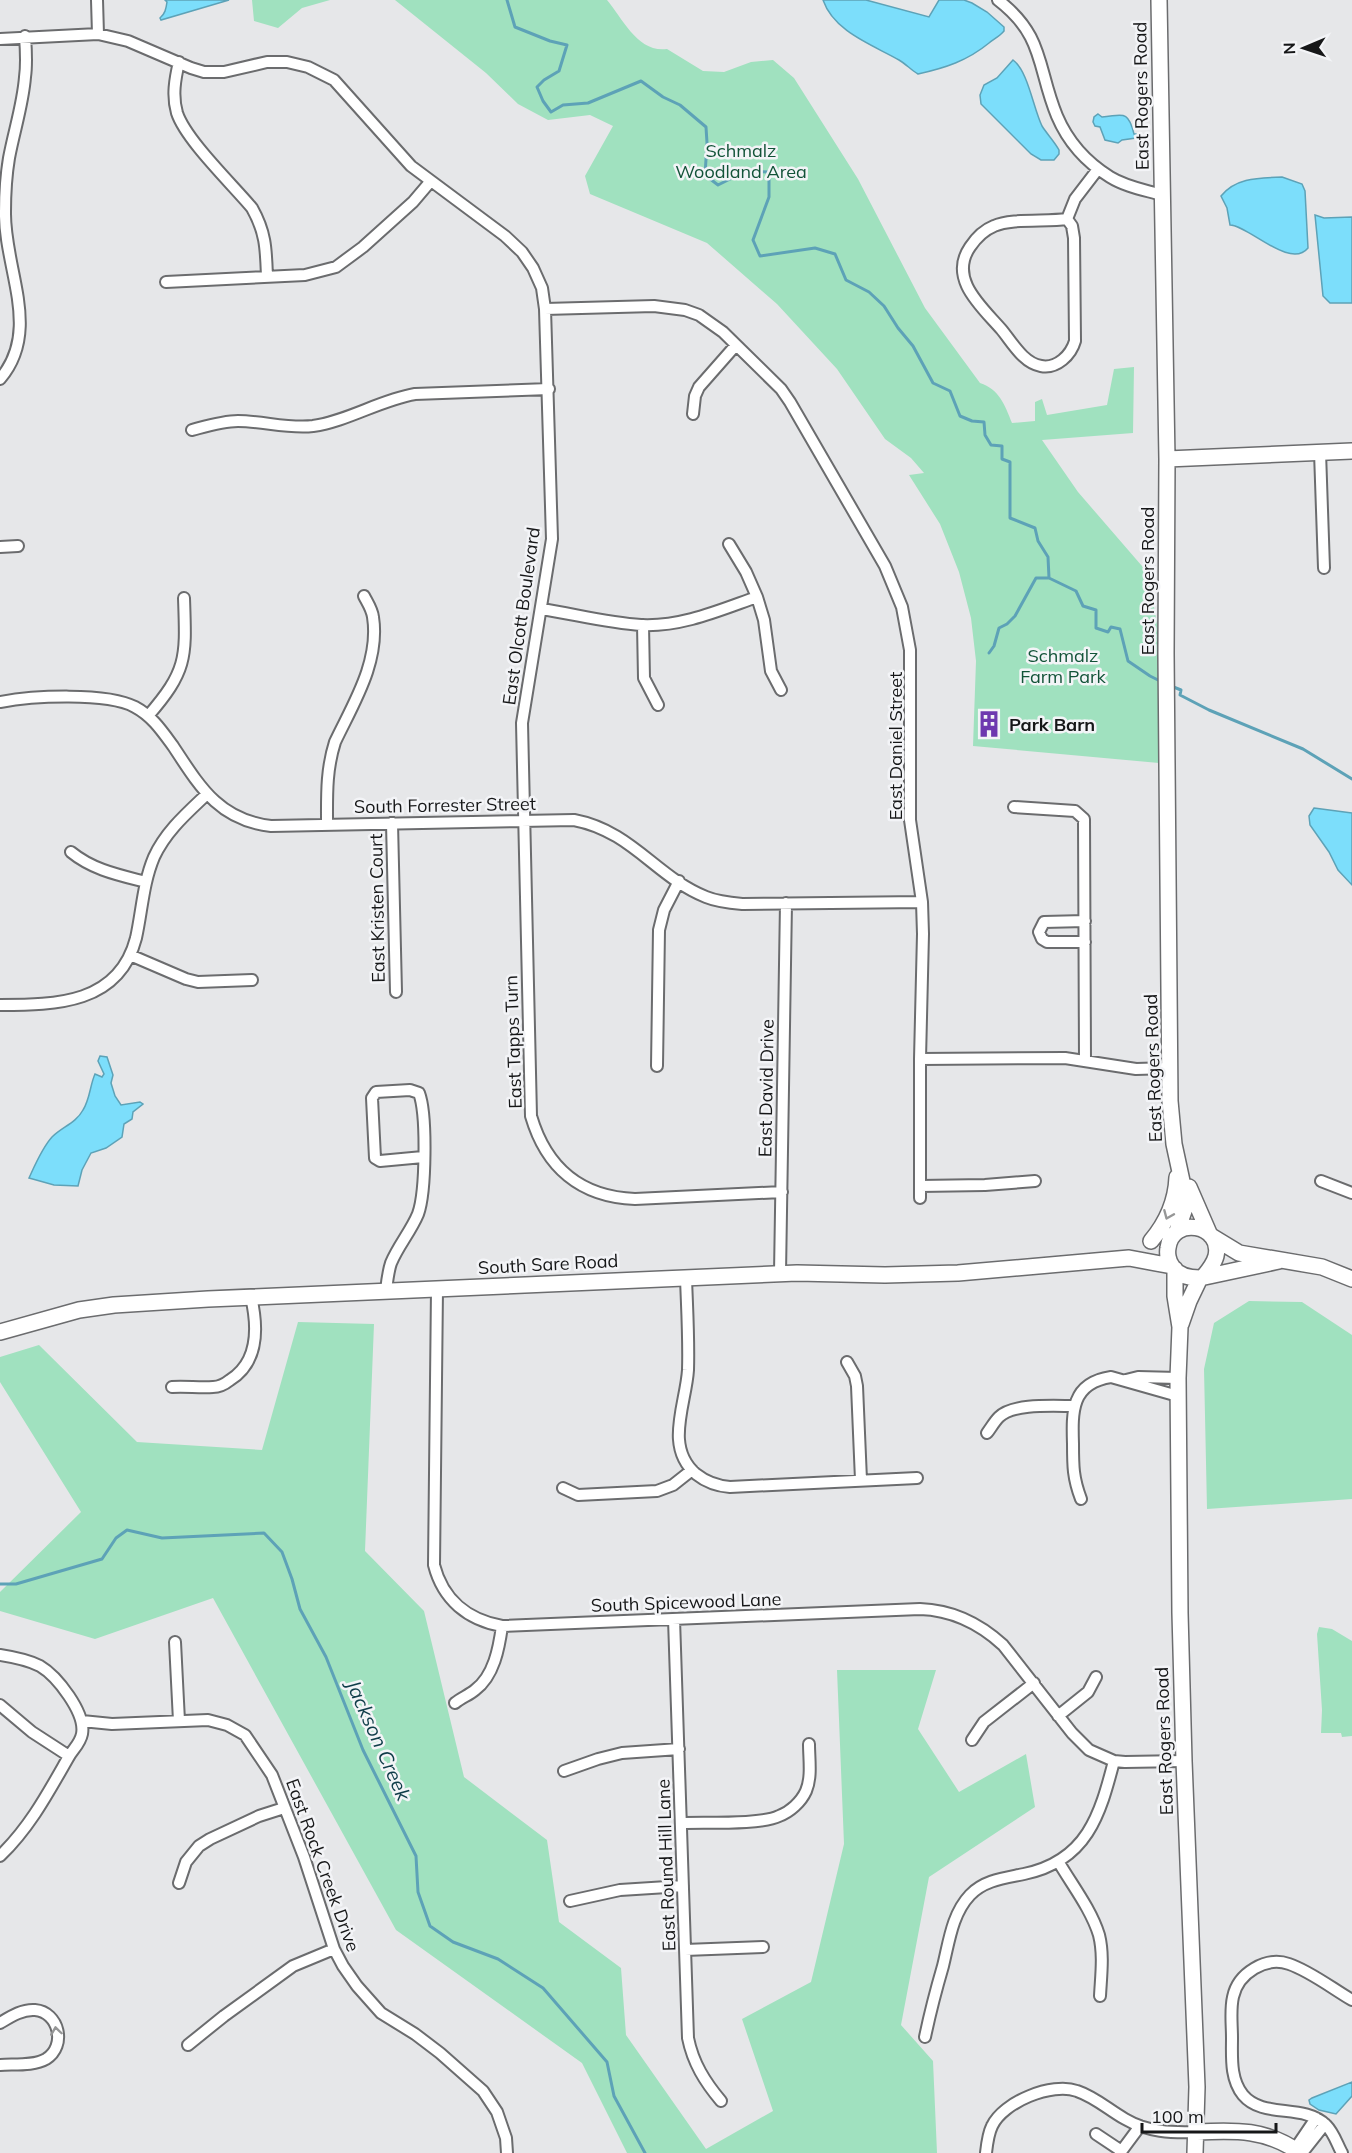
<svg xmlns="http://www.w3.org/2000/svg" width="1352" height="2153" viewBox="0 0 1352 2153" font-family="Mulish,sans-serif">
  <rect width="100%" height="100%" fill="#e6e7e9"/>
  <!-- green -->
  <path fill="#a0e1bf" d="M252 0H330L302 8 278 28 254 21Z
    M395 0H607C623 19 638 53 667 49L703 71 724 72 751 62 773 60 794 78 858 179 925 308 980 383C999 389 1005 405 1012 423L1035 421V402L1042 399 1047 415 1107 405 1114 369 1134 367 1133 433 1042 440 1078 492 1148 573 1166 676 1160 679 1159 763 973 746 976 661 971 618 959 572 940 524 909 475 924 473 911 458 885 439 837 369 777 304 707 243 590 194 585 176 613 126 590 115 548 120 518 104 486 73Z
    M1249 1301 1302 1302 1352 1335V1499L1207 1509 1204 1369 1214 1323Z
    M298 1322 374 1324 365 1551 424 1611 464 1777 547 1840 559 1922 621 1968 626 2035 706 2149 773 2111 742 2019 811 1982 844 1844 837 1670H936L918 1729 959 1792 1026 1754 1035 1807 929 1877 901 2025 933 2061 937 2153H627L582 2063 396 1930 213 1598 95 1639 0 1611V1592L81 1512 0 1382V1357L39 1345 137 1442 262 1450Z
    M1319 1627 1332 1629 1352 1641V1736L1342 1737 1341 1733H1321L1322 1710 1317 1634Z"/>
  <!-- water -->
  <path fill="#7cdefb" stroke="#5da2b7" stroke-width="1.5" d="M165 0H229L161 20 160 18C165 14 166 9 167 2Z
    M823 0H866L929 17 939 0H964L972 3 987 12 1004 27V31C1000 36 994 39 989 43 967 61 945 68 918 74 911 70 906 64 899 60 873 45 834 32 823 0Z
    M1013 60C1028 71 1033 107 1042 126 1047 134 1054 141 1059 150V154L1054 160H1041L1031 154 981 104 980 95 984 85 997 78Z
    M1098 114 1102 117C1121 116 1128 108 1134 134H1137L1136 138 1122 140 1118 143 1105 140 1100 127 1095 126 1093 122 1094 117Z
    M1282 177 1302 184 1305 191 1308 248C1290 270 1248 225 1230 225L1227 208 1221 196C1236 177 1260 178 1282 177Z
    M1315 215 1324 218 1352 217V303H1330L1323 296Z
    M1314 808 1352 813V885L1338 870 1329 852 1310 825 1309 816Z
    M100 1056 107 1057 113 1075 111 1083 115 1096 121 1105 140 1102 143 1104 133 1112 132 1119 124 1124 122 1137 106 1148 91 1153 82 1170 78 1186 54 1185 29 1178C35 1165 42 1148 52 1137 62 1127 76 1123 83 1110 90 1099 90 1085 95 1074L102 1077 104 1074 98 1061Z
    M1352 2082V2096L1336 2114 1319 2110 1310 2104 1309 2100 1312 2098Z"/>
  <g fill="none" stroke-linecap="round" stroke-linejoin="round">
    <!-- stream -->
    <path stroke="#5da2b7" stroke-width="3" d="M507 0 515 27 550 41 567 45 559 71 544 80 537 87 543 101 551 112 563 105 588 103 641 81 663 97 680 105 706 127 707 143 705 175 718 185 746 171 769 172V197L753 240 760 256 815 248 835 254 846 280 869 292 884 306 898 328 913 346 933 383 950 391 960 416 972 421 984 422 985 435 991 445 1002 446V459L1010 462V518L1035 528 1038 541 1048 557 1049 578H1036L1015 616 1007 624 999 628 994 646 989 653
      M1049 578 1076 591 1083 606 1096 610V628L1108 632 1111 627 1120 629 1128 661 1150 676 1162 682
      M1171 686 1181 690 1180 695 1209 710 1303 749 1352 779
      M0 1584H16L102 1559 116 1538 127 1530 162 1538 264 1533 282 1552 292 1579 300 1609 326 1657 363 1750 416 1856 418 1892 430 1926 453 1942 498 1959 543 1988 607 2062 614 2096 645 2153"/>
    <defs>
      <path id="street" d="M97 0 98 34
        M998 0C1045 36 1037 68 1057 116 1068 142 1086 162 1110 177 1126 187 1145 190 1162 195
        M0 39 98 34 128 41 191 68 204 72H224L267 62H287L308 67 334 80 411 166 505 236 522 252 533 268 542 288 545 309 552 539 522 723 531 1116C546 1167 580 1197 635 1199L782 1192
        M179 62C175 79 172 96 177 113 186 140 232 184 252 208 266 233 266 249 267 277
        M1067 219 1072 226 1074 238 1075 341C1071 355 1057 369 1041 366 1023 363 1012 342 1001 329 982 307 948 279 970 247 976 238 984 230 994 226 1011 218 1046 222 1067 219L1075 199 1098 169
        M166 282 305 275 336 267 363 247 413 202 430 182
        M545 309 654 306 685 310 699 315 723 332 781 389 790 402 885 566 902 607 910 650V820L922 902 923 934 920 1059V1198
        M0 379C42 330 4 269 5 212 5 194 6 176 9 158 14 131 23 104 25 77 27 63 26 50 25 36
        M693 414 695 396 699 387 736 345
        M192 430C207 426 223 421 238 421 263 421 288 429 313 426 348 421 380 400 415 394L549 389
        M1320 452 1324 568
        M729 544 746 572 757 597 764 620 771 671 781 690
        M0 547 18 546
        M541 609C574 614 608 623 641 625 682 627 720 610 757 597
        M643 625 644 678 658 705
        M0 702C32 696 107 692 135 707 152 716 162 731 173 746 200 787 219 820 271 826L574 820C632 831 656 877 706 897 718 902 731 903 743 904L922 902
        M148 716C188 670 186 657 184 598
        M1014 807 1075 811 1084 819 1085 1060
        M392 823 396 992
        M327 824C327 796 326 770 335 742 353 704 380 662 373 617 372 609 367 602 364 596
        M71 852C93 870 119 875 146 882
        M1085 921 1044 922 1039 932 1042 939 1047 942H1085
        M130 955 186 979 198 982 252 980
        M0 1005C56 1005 119 1004 136 938 142 911 143 883 154 857 166 831 187 813 207 794
        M920 1059 1065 1058 1136 1069 1170 1068
        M657 1066 659 930 664 910 679 881
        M1321 1181 1352 1193
        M920 1186 985 1185 1035 1181
        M780 1273 786 903
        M686 1278C687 1308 689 1339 688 1370 686 1404 664 1447 696 1474 706 1482 717 1486 730 1487L917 1478
        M437 1289 434 1565C443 1600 468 1620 502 1626L920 1609C952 1610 979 1623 1003 1645L1072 1733 1089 1750 1114 1761 1125 1762 1184 1761
        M386 1291C387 1282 388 1272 391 1263 398 1246 411 1231 418 1214 426 1192 427 1114 419 1093L410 1090 376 1092 372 1098 375 1158 380 1161 423 1157
        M847 1362 855 1376 857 1386 861 1480
        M1126 1380 1138 1377 1178 1378
        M172 1387C185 1386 200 1388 213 1387 219 1387 225 1384 230 1380 259 1362 258 1327 251 1297
        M987 1433C991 1428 994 1422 999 1417 1013 1403 1054 1406 1074 1406
        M563 1488 578 1495 657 1491 673 1485 692 1470
        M1081 1499C1073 1478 1073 1466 1073 1444 1072 1412 1071 1383 1111 1377L1178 1396
        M674 1619 688 2038C693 2063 705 2082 721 2101
        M175 1642 179 1721
        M0 1655C13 1657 28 1660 40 1666 57 1676 86 1713 82 1734 80 1744 73 1749 68 1758 48 1793 30 1827 0 1856
        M455 1703C461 1698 469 1695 475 1690 494 1676 499 1648 502 1626
        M0 1705 32 1732 69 1756
        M1058 1716 1088 1692 1096 1677
        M82 1721 112 1724 208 1720 227 1725 245 1735 272 1775 304 1857 334 1949 343 1966 357 1986 381 2013 415 2034 440 2053 483 2091 497 2112 506 2138 507 2153
        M972 1740 984 1722 1034 1683
        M564 1771 598 1759 622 1753 679 1749
        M681 1823C704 1822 761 1825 779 1816 790 1812 801 1802 806 1791 812 1777 809 1759 809 1744
        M1058 1861C1072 1885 1091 1909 1099 1935 1104 1955 1101 1976 1100 1996
        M179 1883 186 1862 199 1846 210 1839 259 1816 284 1808
        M570 1901 620 1890 683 1886
        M685 1950 763 1947
        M0 2023C10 2017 22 2009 35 2010 59 2012 67 2046 46 2059 34 2066 14 2064 0 2065
        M925 2037C930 2013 936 1990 943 1966 949 1942 952 1914 970 1895 984 1880 1005 1878 1024 1874 1087 1861 1100 1815 1114 1761
        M188 2045 224 2016 293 1966 334 1949
        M1096 2134 1120 2150
        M1295 2149 1316 2118
        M986 2153C987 2144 988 2134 992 2126 1003 2102 1052 2082 1077 2091 1095 2097 1109 2110 1125 2119 1147 2132 1172 2133 1197 2132
        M1120 2153 1140 2126
        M1302 2153 1325 2124
        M1342 2153C1337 2144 1334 2133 1326 2125 1303 2103 1263 2119 1243 2095 1230 2079 1232 2057 1232 2038 1232 2024 1230 2010 1233 1997 1238 1973 1266 1956 1289 1964 1310 1971 1333 1989 1352 2000"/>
      <path id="secondary" d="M1159 0 1167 459 1166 653 1170 1101 1174 1144 1185 1195V1208L1177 1231
        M1167 459 1352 451
        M1189 1187 1209 1233
        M1211 1236 1239 1253 1322 1267 1352 1279
        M1151 1241C1167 1222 1176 1202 1177 1177
        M1175 1269V1296L1180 1327 1178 1378 1180 1613 1184 1761 1197 2087 1195 2153
        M1204 1276C1209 1270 1214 1264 1216 1256 1223 1224 1172 1215 1168 1248 1167 1253 1168 1261 1172 1266 1178 1276 1189 1278 1200 1278L1279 1261
        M1181 1324 1189 1301 1200 1278
        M0 1332 79 1310 114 1305 208 1299 797 1273 885 1275 958 1273 1129 1258 1172 1266
        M1197 2132C1235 2130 1267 2129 1300 2153"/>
    </defs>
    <!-- street casing -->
    <use href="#street" stroke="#6b6c6e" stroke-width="14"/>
    <!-- secondary casing -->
    <use href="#secondary" stroke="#6b6c6e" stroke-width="18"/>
    <!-- street -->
    <use href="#street" stroke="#fff" stroke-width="10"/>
    <!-- secondary -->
    <use href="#secondary" stroke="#fff" stroke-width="15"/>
  </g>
  <!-- one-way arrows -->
  <defs><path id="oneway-chevron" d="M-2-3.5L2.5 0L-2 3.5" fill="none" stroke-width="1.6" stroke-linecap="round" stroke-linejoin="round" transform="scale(1.5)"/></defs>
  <g stroke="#969797">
    <use href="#oneway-chevron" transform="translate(1168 1215) rotate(113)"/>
    <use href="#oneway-chevron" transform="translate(56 2031) rotate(-98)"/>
  </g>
  <!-- icons -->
  <defs>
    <symbol id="building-bare" viewBox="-9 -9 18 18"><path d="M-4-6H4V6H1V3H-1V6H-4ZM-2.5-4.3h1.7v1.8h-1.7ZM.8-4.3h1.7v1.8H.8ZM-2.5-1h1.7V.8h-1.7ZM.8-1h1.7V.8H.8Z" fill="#6d38af" stroke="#f3f4f7" stroke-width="2.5" paint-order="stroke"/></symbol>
  </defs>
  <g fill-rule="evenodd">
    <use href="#building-bare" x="970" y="705" width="38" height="38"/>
  </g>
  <g text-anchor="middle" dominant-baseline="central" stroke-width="5" stroke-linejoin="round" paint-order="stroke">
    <!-- street labels -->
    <g font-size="18" fill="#161718" stroke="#f3f4f7">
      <text transform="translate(1141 96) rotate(-91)">East Rogers Road</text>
      <text transform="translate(1147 581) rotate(-90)">East Rogers Road</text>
      <text transform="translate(521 616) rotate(-82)">East Olcott Boulevard</text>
      <text transform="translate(895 746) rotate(-90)">East Daniel Street</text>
      <text transform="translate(445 805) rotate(-1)">South Forrester Street</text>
      <text transform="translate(377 908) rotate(-91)">East Kristen Court</text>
      <text transform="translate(513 1042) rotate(-92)">East Tapps Turn</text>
      <text transform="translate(1153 1068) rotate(-92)">East Rogers Road</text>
      <text transform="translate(766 1088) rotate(-89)">East David Drive</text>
      <text transform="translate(548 1264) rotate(-3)">South Sare Road</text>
      <text transform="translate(686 1602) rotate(-2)">South Spicewood Lane</text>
      <text transform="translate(1164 1741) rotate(-92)">East Rogers Road</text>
      <text transform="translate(323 1865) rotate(70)">East Rock Creek Drive</text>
      <text transform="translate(666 1865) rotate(-92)">East Round Hill Lane</text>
    </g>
    <!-- park labels -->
    <g font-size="18" fill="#125338" stroke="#f3f4f7">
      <text x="741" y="150">Schmalz<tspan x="741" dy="21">Woodland Area</tspan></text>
      <text x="1063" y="655">Schmalz<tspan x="1063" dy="21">Farm Park</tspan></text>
    </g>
    <!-- poi labels -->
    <g font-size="18" font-weight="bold" fill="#161718" stroke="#f3f4f7" text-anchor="start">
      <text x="1009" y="724">Park Barn</text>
    </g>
    <!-- water labels -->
    <g font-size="20" font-style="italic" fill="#0f3d49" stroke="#f3f4f7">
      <text transform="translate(379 1740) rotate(66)">Jackson Creek</text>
    </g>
  </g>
  <!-- north arrow -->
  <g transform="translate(1304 48) rotate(268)" stroke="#f3f4f7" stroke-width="4.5" paint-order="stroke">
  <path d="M0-4.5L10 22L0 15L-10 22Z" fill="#161718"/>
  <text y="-9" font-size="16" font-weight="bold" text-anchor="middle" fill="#161718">N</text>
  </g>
  <!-- scale -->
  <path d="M1142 2123v9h134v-9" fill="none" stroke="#161718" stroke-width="3"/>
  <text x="1151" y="2123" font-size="18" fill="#161718" stroke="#f3f4f7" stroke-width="4.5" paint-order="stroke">100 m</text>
</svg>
